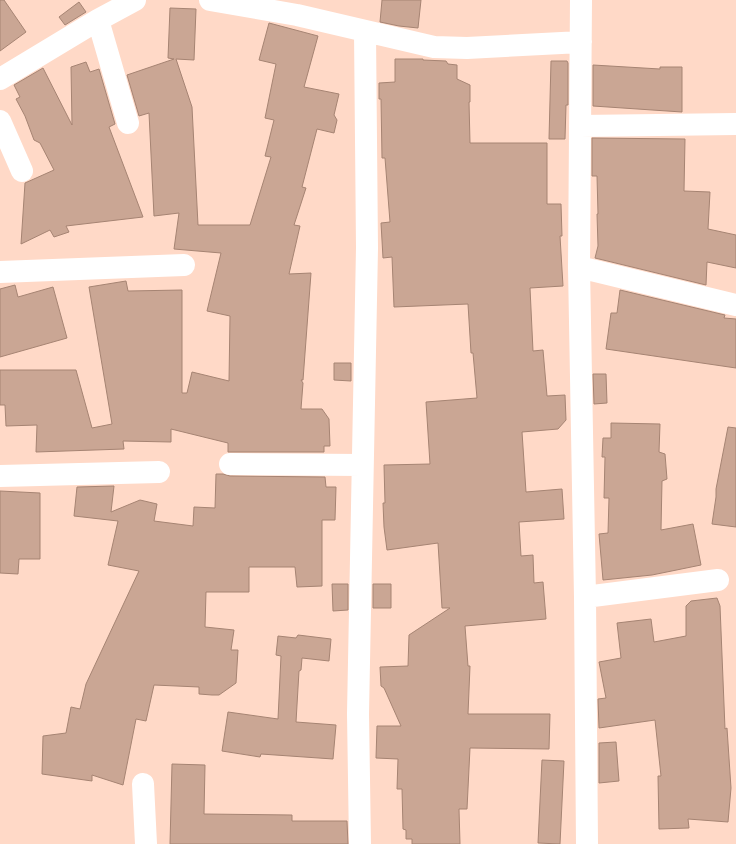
<svg xmlns="http://www.w3.org/2000/svg" width="736" height="844" viewBox="0 0 736 844" font-family="Arial,sans-serif">
  <rect width="100%" height="100%" fill="#ffd9c7"/>
  <!-- building -->
  <path fill="#caa694" stroke="#a68473" d="M0 0H4L26 32 0 51Z
    M382 0H421L418 28 399 26 380 22Z
    M79 2 86 12 65 25 59 17Z
    M170 8 196 9 194 60 176 59 192 107 198 225H250L271 157 265 156 274 120 265 118 276 64 259 60 269 23 318 36 304 87 339 94 334 115 337 120 334 133 317 129 302 187 306 188 294 225 300 226 289 274 311 273 303 380H301L303 383 301 409H322L329 419 330 446H324V452H228V443L171 429V442L123 441 124 449 36 452 37 425 6 426 5 405H0V370H76L92 428 112 424 89 287 126 281 128 291 182 290V393H187L192 372 229 381 230 316 207 311 221 253 174 249 179 213 154 216 149 113 139 116 127 75 174 59 168 58Z
    M395 59H423V60L446 61 448 64 457 65V79L470 85V102H469L470 143H547V204H561L562 236H560L563 286 530 288 533 351 543 350 547 396 565 395 566 420 558 429 522 432 526 492 562 489 564 519 519 522 521 556 533 555 534 583 543 582 546 619 465 626 468 666H470L468 714H550L549 749 470 748 467 809H459L460 844H412V839H406V830L403 829 402 789H397L398 759 376 758 377 726H401L384 688 381 686 380 667 408 666 409 635 450 608H442L438 543 387 550 384 527 383 503H385L384 465 430 464 426 402 477 398 473 353H471L468 304 394 307 392 257 383 258 381 223 390 222 385 158H382L381 99H379V83L395 82Z
    M551 61H567L568 63V105H566L565 139H549Z
    M86 62 90 72 99 69 115 124 109 127 143 217 66 226 69 232 54 237 50 230 21 244 25 183 54 170 40 143 34 140 25 116 16 99 20 97 14 85 43 68 72 125 71 67Z
    M593 65 660 69V67H682V112L593 106Z
    M592 138 685 139 684 191 710 192 708 229 736 235V268L707 262 706 285 595 258 598 246 597 214H598L597 176H592Z
    M15 285 18 297 53 287 67 338 0 357V289Z
    M620 290 725 315 724 318 736 319V368L606 349 611 313H617Z
    M334 363H351V381L334 380Z
    M593 374H606L607 403 594 404Z
    M611 423 660 424 659 452 665 454 667 479 662 481 661 530 693 524 701 565 652 575 603 580 599 534 608 533 609 498H604L605 457H602L603 438H611Z
    M728 427 736 428V527L712 524 716 497V489Z
    M216 474H223L230 476 325 477 326 487H336L335 520H322V586L297 587 295 567H249V592H206L205 627 234 630 231 650H238L236 683 219 695H212L199 694V687L154 685 146 721 136 719 123 785 92 775V781L42 774 43 736 66 733 71 707 80 709 86 684 139 571 108 565 118 521 74 516 77 487 114 486 111 512 140 500 157 504 154 521 193 526 194 507 215 508Z
    M0 491 40 493V559H19L18 574 0 573Z
    M332 584H348V610L333 611Z
    M373 584H391V608H373Z
    M717 598 720 606 725 729 727 728 731 788 728 822 688 819 689 828 659 829 658 776H661L655 720 599 728 598 699 606 698 599 662 621 658 617 623 651 619 654 642 686 636V606L691 601Z
    M298 635 331 639 329 661 302 658 301 670 299 671 296 722 336 725 333 759 261 754 260 757 222 751 228 712 278 719 281 656 276 655 278 636 296 638Z
    M616 742 619 781 599 783V743Z
    M542 760 564 761 560 844 538 843Z
    M172 764 205 765 204 814 292 815V821H347L348 844H170Z"/>
  <g fill="none" stroke-linecap="round" stroke-linejoin="round">
    <!-- minor -->
    <path stroke="#fff" stroke-width="22" d="M210 0 297 15 434 47 467 48 581 42
      M581 0 579 267 585 597 587 844
      M98 20 128 123
      M0 79 98 20 135 0
      M0 121 22 171
      M580 126 736 124
      M579 267 736 305
      M0 272 184 265
      M230 464 362 465
      M0 476 159 472
      M585 597 718 580
      M143 784 146 844
      M360 844 358 714 367 248 365 32"/>
  </g>
</svg>
